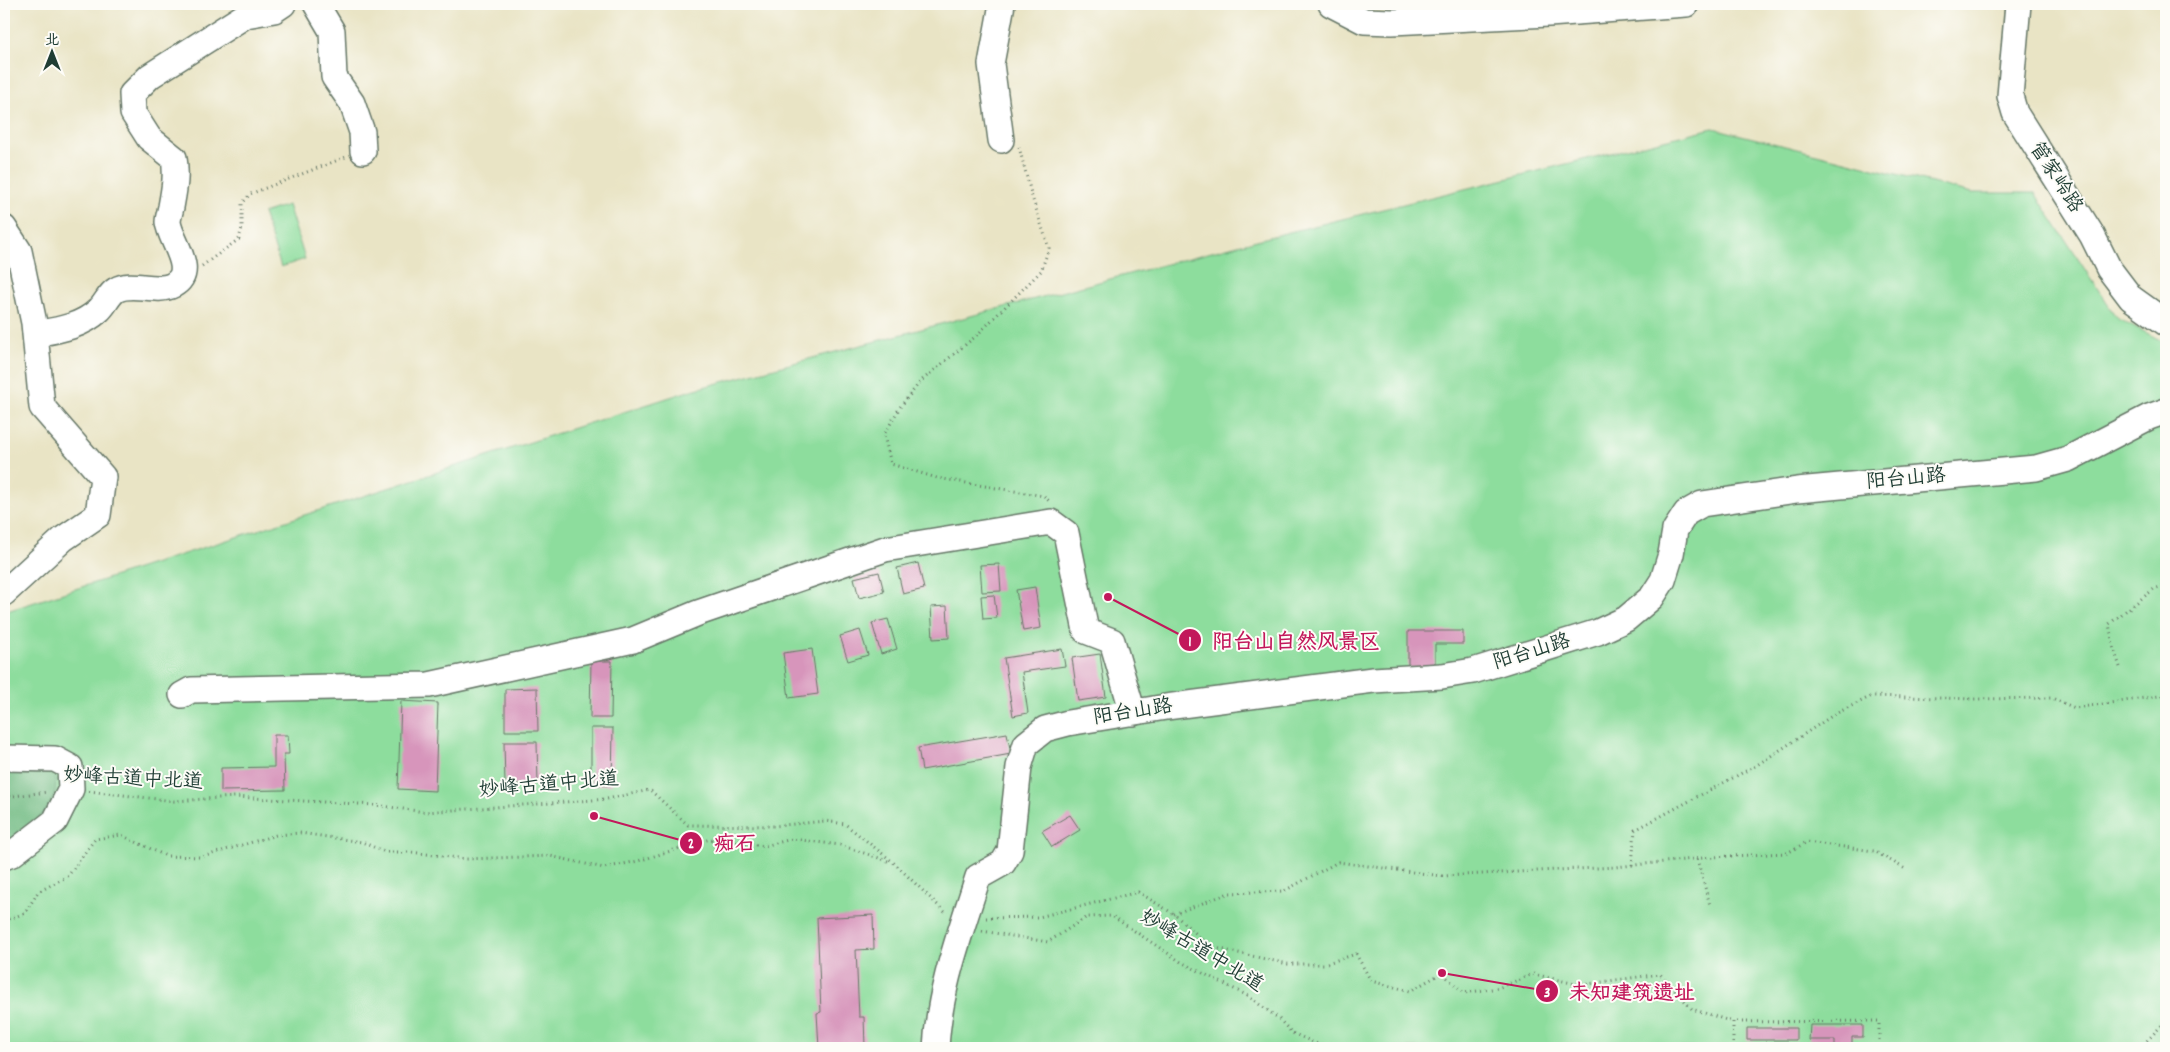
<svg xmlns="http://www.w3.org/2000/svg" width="2170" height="1052" viewBox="0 0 2170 1052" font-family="Dekko,'LXGW WenKai TC',sans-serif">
  <rect width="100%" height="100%" fill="#fdfcf7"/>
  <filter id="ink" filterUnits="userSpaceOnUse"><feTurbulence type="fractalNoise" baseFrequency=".02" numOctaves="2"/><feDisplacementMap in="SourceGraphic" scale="10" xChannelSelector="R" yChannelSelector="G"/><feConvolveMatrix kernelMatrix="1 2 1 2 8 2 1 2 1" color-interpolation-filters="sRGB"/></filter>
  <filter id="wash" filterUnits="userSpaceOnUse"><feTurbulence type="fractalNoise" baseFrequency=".0096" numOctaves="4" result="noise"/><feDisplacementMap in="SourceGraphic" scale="20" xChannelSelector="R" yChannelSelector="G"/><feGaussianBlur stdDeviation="1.12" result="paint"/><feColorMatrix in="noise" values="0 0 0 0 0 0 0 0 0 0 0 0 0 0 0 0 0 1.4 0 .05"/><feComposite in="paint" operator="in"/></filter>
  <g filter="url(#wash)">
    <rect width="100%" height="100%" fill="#e9e4c5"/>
    <!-- green -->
    <path fill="#8ddd9d" stroke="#568d68" d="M1713 128 1972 193H2035L2116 317 2166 343V1048H4V612L692 390 1257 240Z
      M288 205 305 259 281 267 263 213Z"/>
    <!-- forest -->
    <path fill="#72bc84" stroke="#487c5c" d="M4 765H43C47 768 52 772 54 777 65 803 22 834 4 847Z"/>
    <g id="blocks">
      <!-- building -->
      <path fill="#d795bb" d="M918 563 924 589 903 594 897 568Z
        M999 564 1001 591 982 592 980 565Z
        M879 572 884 592 859 598 854 578Z
        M1035 587 1041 628 1023 631 1016 590Z
        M994 595 997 618 983 619 981 596Z
        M947 606 949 638 933 639 931 607Z
        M888 619 897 649 881 654 872 623Z
        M860 630 868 655 848 661 840 636Z
        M1408 631H1463V644H1435V668H1408Z
        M812 649 818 694 789 698 783 653Z
        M1062 649 1065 666 1022 672 1028 713 1013 716 1004 658Z
        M1100 654 1106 697 1078 701 1072 658Z
        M591 661H612L611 718H590Z
        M537 688 538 731H505V689Z
        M401 701 438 703 435 791 398 789Z
        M591 728H613L612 785H591Z
        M1007 733 1011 754 922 770 918 748Z
        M274 735H288L289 754H284L285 790 221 791V768L274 767Z
        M504 742H537L538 784 505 785Z
        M1070 815 1080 830 1052 847 1042 831Z
        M873 915 874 949 856 950 859 1017H864L865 1047 819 1048 817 1013 821 1012 817 918Z
        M1810 1025H1863V1037H1852V1048H1835V1040H1809Z
        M1747 1028H1796V1040H1747Z
        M1749 1046H1798V1048H1749Z"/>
    </g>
  </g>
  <g filter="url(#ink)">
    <use href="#blocks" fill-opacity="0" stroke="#667767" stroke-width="1"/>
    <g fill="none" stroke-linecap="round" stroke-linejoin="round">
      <defs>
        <path id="minor" d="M316 4 332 31 334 77 352 103 362 132 363 151
          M1331 4 1364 21 1392 22 1549 14 1686 4
          M2018 4 2010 96 2015 113 2092 235 2109 269 2131 298 2166 323
          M1001 140 991 64 1002 4
          M4 228 19 251 34 323 42 407 103 477 98 515 63 539 4 593
          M35 334C58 330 81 327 99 310 105 305 109 294 116 290 132 280 156 294 173 285 198 271 170 241 168 222 168 218 170 212 171 207 174 190 177 176 174 158L149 138 133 113 132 94 150 76 246 15 274 10 283 4
          M182 695 191 690 429 685 633 640 698 613 885 549 1051 522 1066 533 1086 631 1112 641 1133 713
          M4 758 55 759 70 767 71 789 55 821 12 854 4 857
          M936 1048C939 989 960 934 978 877L1003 863 1010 851 1019 767 1026 744 1045 729 1068 723 1166 707 1373 680 1442 676 1473 671 1598 632 1626 619 1652 597 1663 580 1671 554 1675 530 1686 513 1702 504 1797 490 2036 468 2068 459 2149 417 2166 411"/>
      </defs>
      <!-- minor casing -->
      <use href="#minor" stroke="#667767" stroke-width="28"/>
      <!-- path -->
      <path stroke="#667767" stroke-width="3" stroke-dasharray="1 4" stroke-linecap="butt" d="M1019 147 1032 197 1049 248 1041 271 976 336 921 381 900 407 884 435 891 464 937 478 1044 496 1051 503
        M202 266 239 239 242 228V204L250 194 346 157
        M2120 667 2113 646 2109 624 2154 589 2166 585
        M89 791 174 801 235 797 375 805 425 812 607 799 650 790 688 825 774 826 825 821 845 824 893 862 946 913
        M4 797 48 792
        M1697 859 1710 905
        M1632 865 1635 830 1757 765 1835 714 1872 696 1974 699 2052 698 2075 708 2166 695
        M1174 914 1229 893 1284 891 1338 862 1442 876 1615 867 1713 857 1787 853 1807 842 1874 851 1907 870
        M986 918 1039 917 1138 892 1174 914 1211 947 1288 964H1324L1356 954 1371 981 1410 991 1442 973 1464 993 1498 988 1533 974 1580 985 1660 974 1692 1009 1733 1022
        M4 921 25 913 38 892 68 876 95 839 121 835 166 856 202 857 276 835 300 833 362 842 385 852H411L466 859 550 856 604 868 638 861 710 839 764 846 792 839 840 845 891 862
        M982 931 1048 942 1087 917 1112 916 1181 962 1248 996 1278 1018 1292 1033 1327 1048
        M1733 1048V1022L1879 1021V1047L1881 1048
        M2140 1048 2162 1025 2166 1026"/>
      <!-- minor -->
      <use href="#minor" stroke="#fff" stroke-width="25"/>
    </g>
  </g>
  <g text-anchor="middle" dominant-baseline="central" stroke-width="4" stroke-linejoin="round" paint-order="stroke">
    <!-- street labels -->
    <g font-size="20" fill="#1f3d34" stroke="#fdfcf7">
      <text transform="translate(2055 178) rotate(57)">管家岭路</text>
      <text transform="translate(1906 480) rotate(-5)">阳台山路</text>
      <text transform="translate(1532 653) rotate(-17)">阳台山路</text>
      <text transform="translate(1133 713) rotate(-9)">阳台山路</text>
      <text transform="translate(133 780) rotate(3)">妙峰古道中北道</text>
      <text transform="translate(549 786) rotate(-5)">妙峰古道中北道</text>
      <text transform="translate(1201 952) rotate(31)">妙峰古道中北道</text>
    </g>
  </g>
  <!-- callouts -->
  <path fill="none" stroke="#c2185b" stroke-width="2" d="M1108 597L1190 640M594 816L691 843M1442 973L1547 991"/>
  <g fill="#c2185b" stroke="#fdfcf7" stroke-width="2">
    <circle cx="1108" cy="597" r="5"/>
    <circle cx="594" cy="816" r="5"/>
    <circle cx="1442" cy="973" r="5"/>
    <circle cx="1190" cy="640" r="12"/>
    <circle cx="691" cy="843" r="12"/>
    <circle cx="1547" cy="991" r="12"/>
  </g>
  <g font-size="15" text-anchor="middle" font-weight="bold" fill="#fff">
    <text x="1190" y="646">1</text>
    <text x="691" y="848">2</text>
    <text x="1547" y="997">3</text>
  </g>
  <g font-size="21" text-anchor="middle" font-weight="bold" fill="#c2185b" stroke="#fdfcf7" stroke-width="4" stroke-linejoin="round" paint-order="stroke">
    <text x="1296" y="648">阳台山自然风景区</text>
    <text x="735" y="850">痴石</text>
    <text x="1632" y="999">未知建筑遗址</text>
  </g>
  <!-- margin -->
  <rect width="2170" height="1052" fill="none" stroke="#fdfcf7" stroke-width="20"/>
  <!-- north arrow -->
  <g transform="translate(52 52)" stroke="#fdfcf7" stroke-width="4" paint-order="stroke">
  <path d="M0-4L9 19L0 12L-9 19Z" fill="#1f3d34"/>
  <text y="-8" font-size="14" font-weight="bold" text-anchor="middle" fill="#1f3d34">北</text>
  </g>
</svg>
